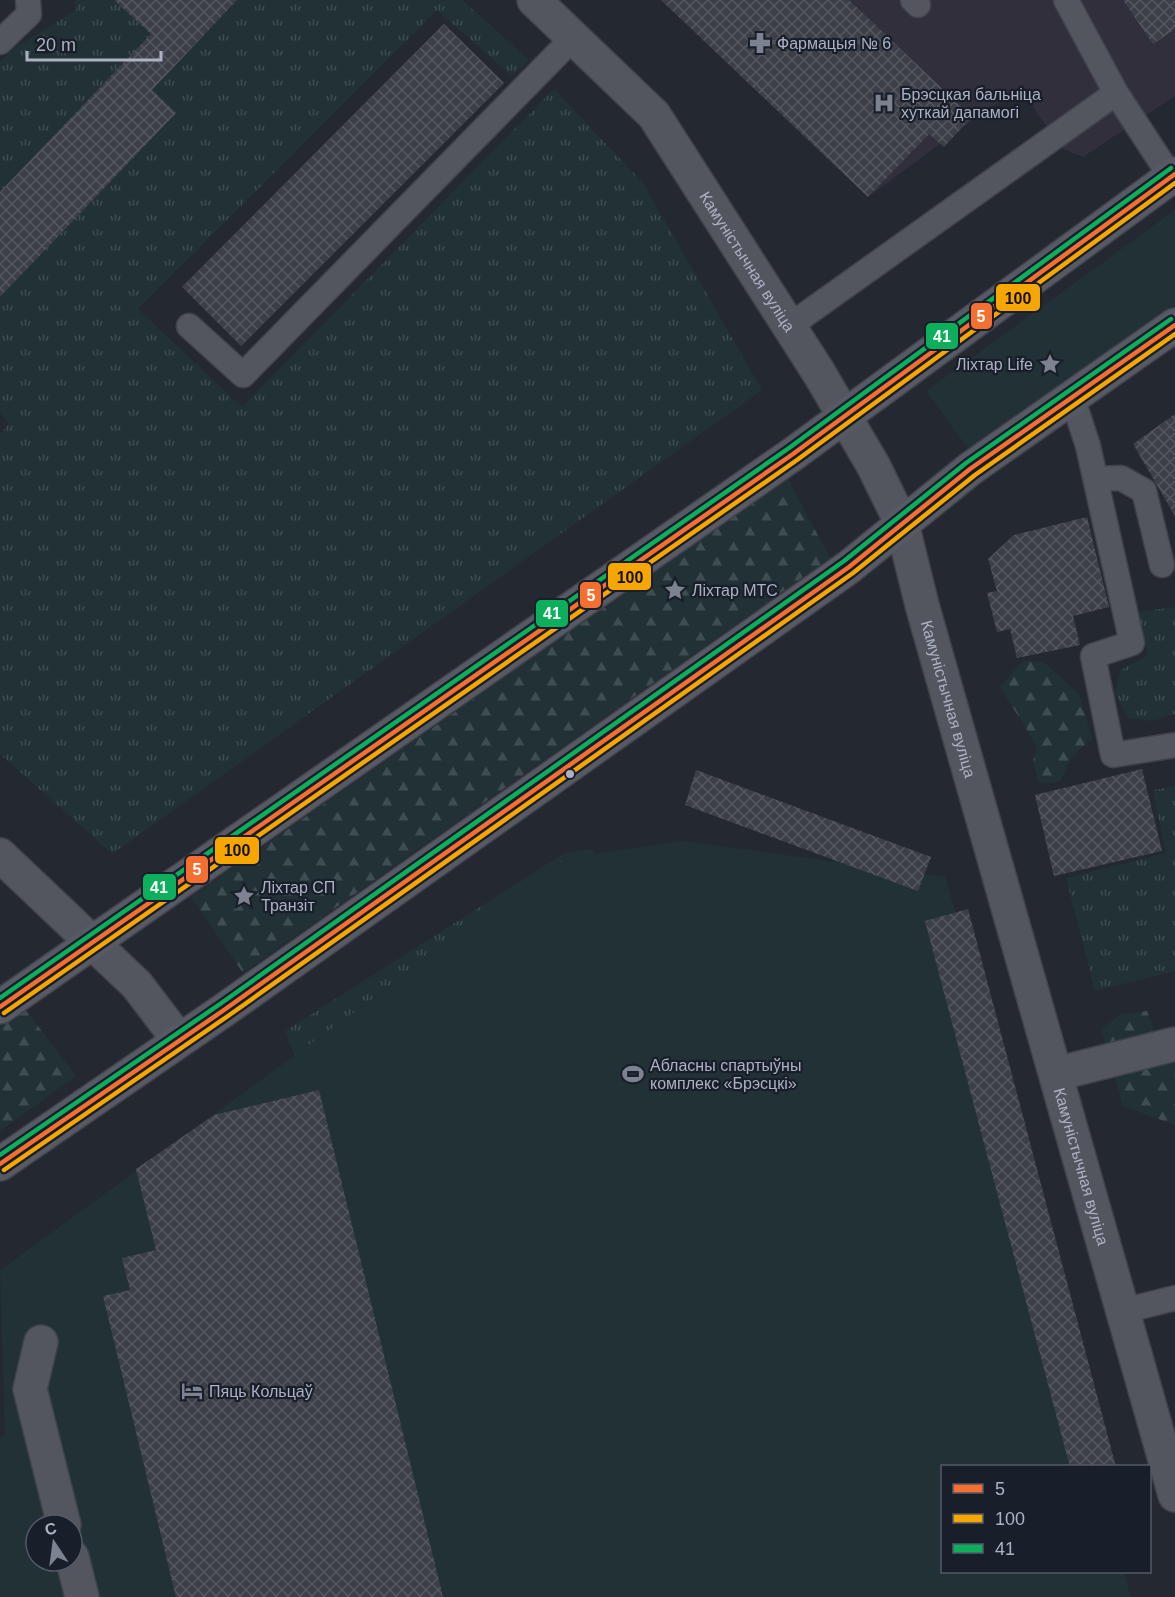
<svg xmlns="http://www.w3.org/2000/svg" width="1175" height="1597" viewBox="0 0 1175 1597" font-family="Helvetica,sans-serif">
  <defs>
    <pattern id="grass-tufts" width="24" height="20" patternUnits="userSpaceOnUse" patternTransform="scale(1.5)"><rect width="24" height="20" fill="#213135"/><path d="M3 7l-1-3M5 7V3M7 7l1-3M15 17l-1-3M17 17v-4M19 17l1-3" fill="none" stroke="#3f4c51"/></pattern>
    <pattern id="forest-firs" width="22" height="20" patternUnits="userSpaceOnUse" patternTransform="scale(1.5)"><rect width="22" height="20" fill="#213135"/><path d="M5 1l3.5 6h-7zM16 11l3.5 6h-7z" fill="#3f4c51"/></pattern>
    <pattern id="building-cross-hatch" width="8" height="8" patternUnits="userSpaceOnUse" patternTransform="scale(1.5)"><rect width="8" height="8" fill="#3c3f47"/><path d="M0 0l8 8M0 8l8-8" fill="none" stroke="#565860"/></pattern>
  </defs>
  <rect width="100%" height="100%" fill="#242830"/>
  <!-- medical -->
  <path fill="#312f3c" d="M661 0H1175V96L1083 157 1061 148 1021 89 979 115 868 197Z"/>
  <!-- grass -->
  <path fill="url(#grass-tufts)" d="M75 0H462L529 60 512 76 437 10 138 309 242 407 554 89 643 183 762 390 112 854 0 754V434L9 424 0 413V62L13 49 76 10Z
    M1175 607V714L1152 721 1128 718 1115 693 1121 670 1148 655 1137 612Z
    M1175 786V971L1095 991 1066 878 1166 853 1153 790Z
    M594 849 596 874 298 1065 285 1031 563 854Z"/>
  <!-- forest -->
  <path fill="url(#forest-firs)" d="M788 479 830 558 243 973 191 897Z
    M1023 661 1044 662 1079 694 1092 738 1070 759 1060 782 1039 783 1033 761 1037 746 1000 687Z
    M25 1009 76 1076 0 1131V1027Z
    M1147 1011 1164 1056 1175 1054V1125L1123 1106 1101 1029 1122 1014Z"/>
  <!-- park -->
  <path fill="#213135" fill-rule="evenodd" d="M1175 210V306L972 454 926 391Z
    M683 841 946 877 1097 1466H942V1572H1124L1131 1597H0V1437L5 1435 0 1270 566 858ZM36 1525H72V1561H36Z"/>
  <!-- building -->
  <path fill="url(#building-cross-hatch)" d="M114 0H237L152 90 176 113 0 297V192L151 34Z
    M661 0H849L972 117 944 147 929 134 868 197Z
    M1123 0H1175V29L1153 44Z
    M444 24 504 83 241 346 182 287Z
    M1175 414V516L1133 444Z
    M1087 517 1109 607 1073 616 1080 645 1017 658 1010 629 997 632 987 593 997 591 988 559 1014 535Z
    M1142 769 1162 851 1054 876 1035 795Z
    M696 770 931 857 918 891 685 805Z
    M968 909 1116 1467H1070L925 921Z
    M319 1090 443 1597H176L103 1296 130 1290 122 1258 156 1250 136 1169 214 1115Z"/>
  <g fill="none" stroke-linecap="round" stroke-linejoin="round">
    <defs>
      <path id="service" d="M913 0 918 5
        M1066 0 1116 93 1171 177
        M0 42 29 14 28 0
        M189 326 243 375 575 36
        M788 327 1116 93
        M1072 397 1088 446 1132 643 1093 656 1113 755 1175 745
        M1096 479 1121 478 1144 491 1162 565
        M1123 1311 1175 1298"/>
      <path id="pedestrian" d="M41 1342 30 1389 64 1525
        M72 1557 82 1597"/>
      <g id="minor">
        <path id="s1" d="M534 0 654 115 819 373 873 465 902 524 922 605 1175 1495"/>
        <path d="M0 855 137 985 178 1039"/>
        <path d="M1056 1074 1175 1044"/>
      </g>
      <path id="secondary" d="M0 1007 793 454 1175 174
        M0 1164 224 1010 849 567 970 469 1175 325"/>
    </defs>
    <!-- service casing -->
    <use href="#service" stroke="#404249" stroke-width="27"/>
    <!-- pedestrian casing -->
    <use href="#pedestrian" stroke="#404249" stroke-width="36"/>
    <!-- minor casing -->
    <use href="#minor" stroke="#404249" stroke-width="36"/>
    <!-- secondary casing -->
    <use href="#secondary" stroke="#404249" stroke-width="36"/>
    <!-- service -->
    <use href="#service" stroke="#53565f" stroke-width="24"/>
    <!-- pedestrian -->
    <use href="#pedestrian" stroke="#53565f" stroke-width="33"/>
    <!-- minor -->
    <use href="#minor" stroke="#53565f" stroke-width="33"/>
    <!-- secondary -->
    <use href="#secondary" stroke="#575a64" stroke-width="33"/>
    <defs>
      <path id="bus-1" d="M0 1007 793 454 1175 174
        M0 1164 224 1010 849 567 970 469 1175 325"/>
      <path id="bus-2" d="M4 1013 797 460 1175 183
        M4 1170 228 1016 853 573 975 475 1175 334"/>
      <path id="bus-3" d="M0 998 789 448 1171 168
        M0 1155 220 1004 844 561 966 463 1171 319"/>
    </defs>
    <!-- bus-1 casing -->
    <use href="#bus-1" stroke="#181e2a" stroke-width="9"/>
    <!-- bus-2 casing -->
    <use href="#bus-2" stroke="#181e2a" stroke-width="9"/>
    <!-- bus-3 casing -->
    <use href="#bus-3" stroke="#181e2a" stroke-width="9"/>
    <!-- bus-1 -->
    <use href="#bus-1" stroke="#f46f30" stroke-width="4.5"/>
    <!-- bus-2 -->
    <use href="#bus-2" stroke="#f7a600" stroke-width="4.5"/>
    <!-- bus-3 -->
    <use href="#bus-3" stroke="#0daf5c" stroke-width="4.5"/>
  </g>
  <!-- icons -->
  <defs>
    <symbol id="pharmacy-bare" viewBox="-9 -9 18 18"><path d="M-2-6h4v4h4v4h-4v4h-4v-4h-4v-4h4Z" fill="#7c8290" stroke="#181e2a" stroke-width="2.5" paint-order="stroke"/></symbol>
    <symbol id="hospital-bare" viewBox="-9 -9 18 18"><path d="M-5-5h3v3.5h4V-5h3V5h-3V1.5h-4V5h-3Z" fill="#7c8290" stroke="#181e2a" stroke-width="2.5" paint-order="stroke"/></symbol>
    <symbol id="sight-bare" viewBox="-9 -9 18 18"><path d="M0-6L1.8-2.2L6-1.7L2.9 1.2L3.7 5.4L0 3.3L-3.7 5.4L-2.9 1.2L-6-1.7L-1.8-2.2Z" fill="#7c8290" stroke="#181e2a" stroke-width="2.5" paint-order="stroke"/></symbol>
    <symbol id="stadium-bare" viewBox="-9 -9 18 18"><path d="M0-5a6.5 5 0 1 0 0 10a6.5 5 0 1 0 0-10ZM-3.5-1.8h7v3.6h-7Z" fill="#7c8290" stroke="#181e2a" stroke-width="2.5" paint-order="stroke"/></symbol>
    <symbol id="hotel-bare" viewBox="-9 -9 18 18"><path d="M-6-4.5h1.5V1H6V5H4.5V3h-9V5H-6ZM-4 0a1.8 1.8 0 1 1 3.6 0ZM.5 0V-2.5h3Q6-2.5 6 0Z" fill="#7c8290" stroke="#181e2a" stroke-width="2.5" paint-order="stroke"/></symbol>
  </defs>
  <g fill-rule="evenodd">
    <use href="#pharmacy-bare" x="745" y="28" width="30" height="30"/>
    <use href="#hospital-bare" x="869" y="88" width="30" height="30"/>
    <use href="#sight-bare" x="1035" y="349" width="30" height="30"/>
    <use href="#sight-bare" x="660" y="575" width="30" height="30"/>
    <use href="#sight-bare" x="229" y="881" width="30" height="30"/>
    <use href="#stadium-bare" x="618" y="1059" width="30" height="30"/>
    <use href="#hotel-bare" x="177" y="1376" width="30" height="30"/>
  </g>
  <!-- markers -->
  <circle fill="#acb2c3" stroke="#181e2a" stroke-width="2" cx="570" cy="774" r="5"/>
  <g text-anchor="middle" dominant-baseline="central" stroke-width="4.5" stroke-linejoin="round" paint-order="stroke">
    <!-- poi labels -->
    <g font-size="16" fill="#acb2c3" stroke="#181e2a" text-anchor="start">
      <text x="777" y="43">Фармацыя № 6</text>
      <text x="901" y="94">Брэсцкая бальніца<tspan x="901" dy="18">хуткай дапамогі</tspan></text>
      <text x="1033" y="364" text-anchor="end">Ліхтар Life</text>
      <text x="692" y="590">Ліхтар МТС</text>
      <text x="261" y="887">Ліхтар СП<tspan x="261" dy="18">Транзіт</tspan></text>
      <text x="650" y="1065">Абласны спартыўны<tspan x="650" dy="18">комплекс «Брэсцкі»</tspan></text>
      <text x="209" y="1391">Пяць Кольцаў</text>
    </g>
    <!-- street labels -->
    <g font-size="16" fill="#acb2c3" stroke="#181e2a">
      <text stroke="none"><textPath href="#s1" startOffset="340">Камуністычная вуліца</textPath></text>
      <text stroke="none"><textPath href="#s1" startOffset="826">Камуністычная вуліца</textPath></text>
      <text stroke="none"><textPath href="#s1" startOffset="1312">Камуністычная вуліца</textPath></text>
    </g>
  </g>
  <g stroke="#181e2a" stroke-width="2">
    <rect x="995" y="283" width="46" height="29" rx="6" fill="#f7a600"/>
    <rect x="970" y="302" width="23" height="28" rx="6" fill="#f46f30"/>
    <rect x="925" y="322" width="34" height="28" rx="6" fill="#0daf5c"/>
    <rect x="607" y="562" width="45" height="29" rx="6" fill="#f7a600"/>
    <rect x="579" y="581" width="23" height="28" rx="6" fill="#f46f30"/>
    <rect x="535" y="599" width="34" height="29" rx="6" fill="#0daf5c"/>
    <rect x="214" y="836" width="46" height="29" rx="6" fill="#f7a600"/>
    <rect x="185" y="855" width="24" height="29" rx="6" fill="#f46f30"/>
    <rect x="142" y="873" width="35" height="28" rx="6" fill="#0daf5c"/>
  </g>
  <g font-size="16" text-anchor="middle" font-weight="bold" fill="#fff">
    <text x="981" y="322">5</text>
    <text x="942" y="342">41</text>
    <text x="591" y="601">5</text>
    <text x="552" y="619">41</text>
    <text x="197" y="875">5</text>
    <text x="159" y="893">41</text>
  </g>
  <g font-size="16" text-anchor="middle" font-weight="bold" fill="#111">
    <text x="1018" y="304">100</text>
    <text x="630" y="583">100</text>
    <text x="237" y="856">100</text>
  </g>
  <!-- legend -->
  <rect x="941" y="1465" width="210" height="108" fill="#181e2a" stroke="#535967" stroke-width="1.5"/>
  <rect x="953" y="1484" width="30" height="9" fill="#f46f30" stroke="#535967" stroke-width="1.5"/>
  <text x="995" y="1495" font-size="18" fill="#acb2c3">5</text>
  <rect x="953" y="1514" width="30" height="9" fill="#f7a600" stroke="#535967" stroke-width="1.5"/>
  <text x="995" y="1525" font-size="18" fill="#acb2c3">100</text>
  <rect x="953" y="1544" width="30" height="9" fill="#0daf5c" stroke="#535967" stroke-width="1.5"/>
  <text x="995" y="1555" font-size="18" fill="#acb2c3">41</text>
  <!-- north arrow -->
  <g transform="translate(54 1543) rotate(347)"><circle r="28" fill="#181e2a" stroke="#535967" stroke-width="1.5"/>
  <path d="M0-4.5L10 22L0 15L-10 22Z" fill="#7c8290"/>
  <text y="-9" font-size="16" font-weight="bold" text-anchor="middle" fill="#acb2c3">С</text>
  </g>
  <!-- scale -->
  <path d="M27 51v9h134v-9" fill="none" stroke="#acb2c3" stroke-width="3"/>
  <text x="36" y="51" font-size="18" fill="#acb2c3" stroke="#181e2a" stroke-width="4.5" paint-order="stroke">20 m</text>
</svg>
